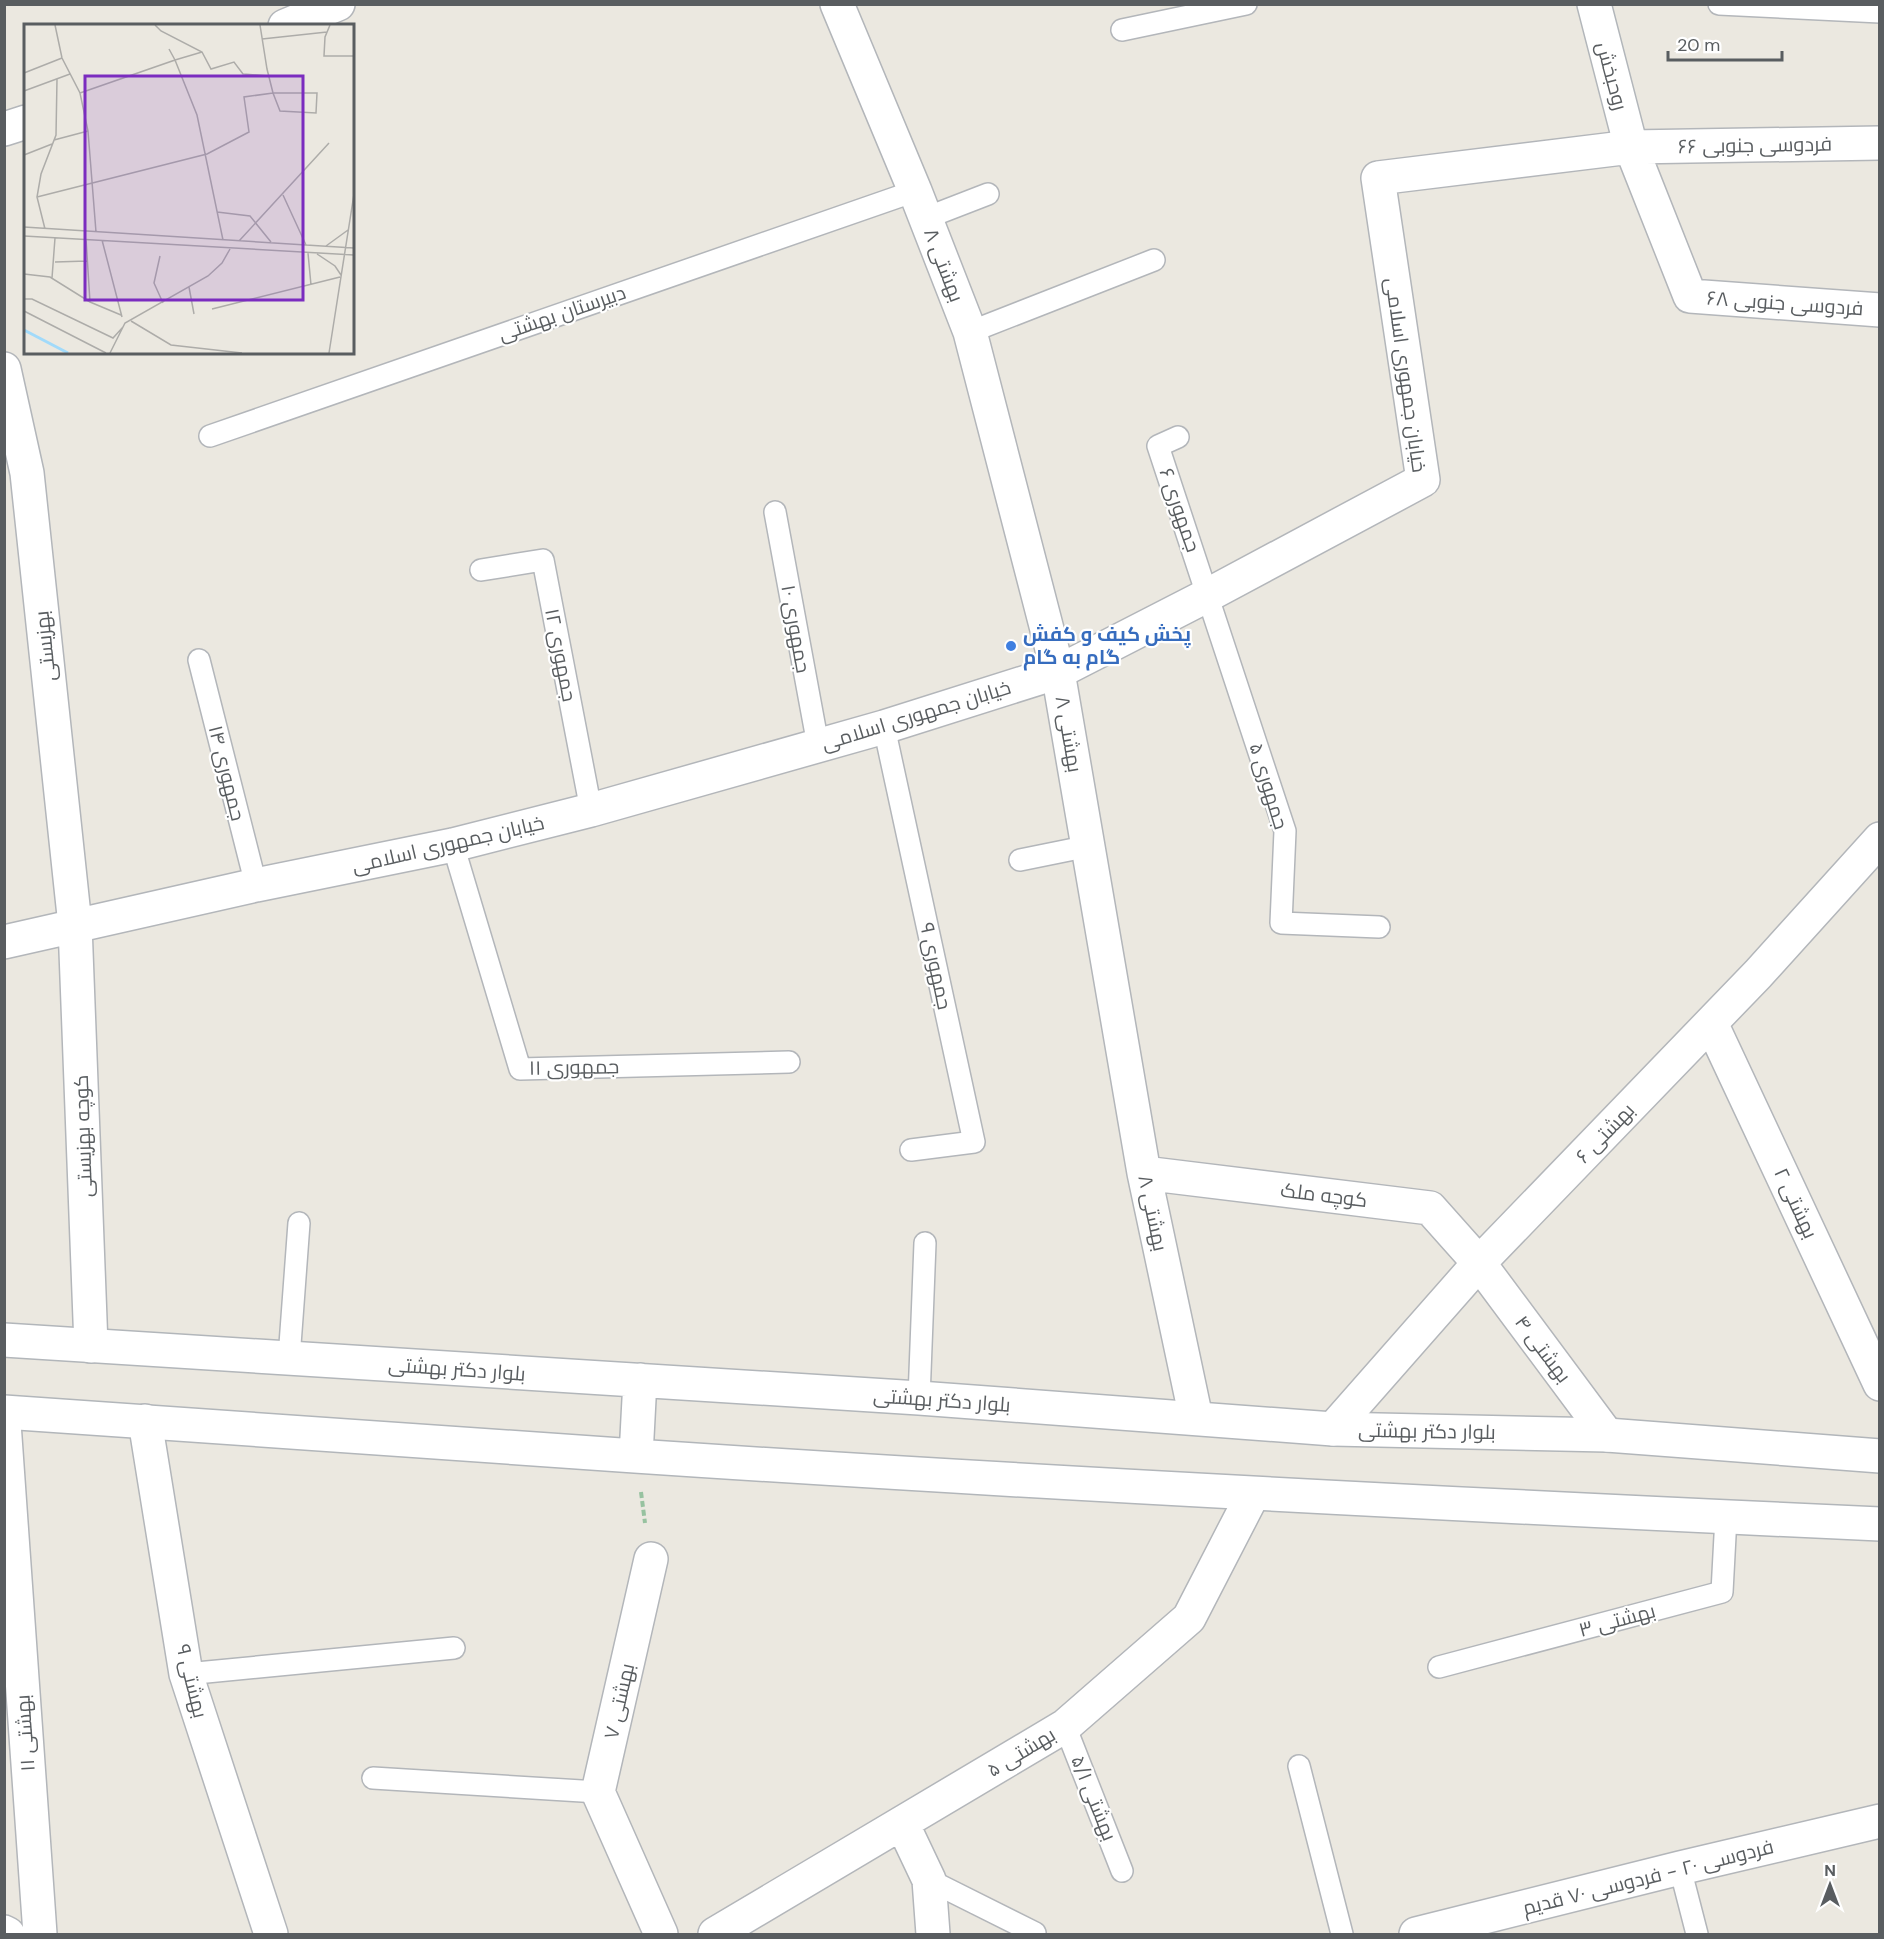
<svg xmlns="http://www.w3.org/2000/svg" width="1884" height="1939" viewBox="0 0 1884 1939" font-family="'DM Sans',Cairo,sans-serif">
  <rect width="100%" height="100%" fill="#ebe8e0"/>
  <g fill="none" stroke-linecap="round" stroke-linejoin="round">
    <defs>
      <path id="lane" d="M1719 4 1880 12
        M1122 30 1246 4
        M926 218 988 194
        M970 332 1154 260
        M210 436 915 191
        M1178 437 1158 446 1285 831 1281 923 1379 927
        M775 512 818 745
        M481 570 543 560 591 810
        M199 660 256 885
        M884 727 974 1142 911 1150
        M453 845 520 1069 789 1062
        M1020 860 1089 846
        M289 1358 299 1223
        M919 1398 925 1243
        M1439 1667 1722 1592 1726 1517
        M186 1674 454 1648
        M1065 1726 1122 1871
        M1299 1766 1342 1934
        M373 1778 598 1792
        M1680 1868 1697 1934
        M929 1880 1035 1933"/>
      <path id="street" d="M837 4 915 191 970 332 1058 672 1144 1173 1196 1418
        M285 26 338 4
        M4 129 26 122
        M1631 147 1690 296 1880 310
        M4 369 27 473 75 925 91 1346
        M4 942 256 885 453 845 591 810 884 727 1058 672 1208 595 1423 480 1378 178 1631 147 1880 143
        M1711 1023 1880 1384
        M1144 1173 1430 1208 1479 1263 1607 1435
        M145 1421 186 1674 271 1934
        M4 1423 40 1934
        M1333 1429 1479 1263 1758 974 1880 839
        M651 1559 598 1792 661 1934
        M902 1823 929 1880 933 1934
        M4 1932 8 1934
        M715 1934 1065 1726 1189 1618 1253 1494
        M1416 1934 1680 1868 1880 1821"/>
      <path id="secondary" d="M1594 4 1631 147
        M4 1340 919 1398 1333 1429 1607 1435 1880 1456
        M4 1412C215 1425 425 1442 635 1456 1050 1484 1465 1505 1880 1524
        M636 1456 640 1380"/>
    </defs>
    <!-- lane casing -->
    <use href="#lane" stroke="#b3b6ba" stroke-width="24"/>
    <!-- street casing -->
    <use href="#street" stroke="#b3b6ba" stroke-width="36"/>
    <!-- secondary casing -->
    <use href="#secondary" stroke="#b2b6ba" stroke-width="36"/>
    <!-- path -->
    <path stroke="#97c2a0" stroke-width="4" stroke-dasharray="6 3" stroke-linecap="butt" d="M641 1492 645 1523"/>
    <!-- lane -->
    <use href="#lane" stroke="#fff" stroke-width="21"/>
    <!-- street -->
    <use href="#street" stroke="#fff" stroke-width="33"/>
    <!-- secondary -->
    <use href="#secondary" stroke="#fff" stroke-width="33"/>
  </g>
  <!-- markers -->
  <circle fill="#3f7fe0" stroke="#fff" stroke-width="2" cx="1011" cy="646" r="6"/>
  <g text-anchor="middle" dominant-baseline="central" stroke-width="4.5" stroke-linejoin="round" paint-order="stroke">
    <!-- street labels -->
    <g font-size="20" fill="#595d60" stroke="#fff">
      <text transform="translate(1612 76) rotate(75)">روحبخش</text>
      <text transform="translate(1755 145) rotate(-1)">فردوسی جنوبی ۶۶</text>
      <text transform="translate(944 265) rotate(69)">بهشتی ۸</text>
      <text transform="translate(1785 303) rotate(4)">فردوسی جنوبی ۶۸</text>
      <text transform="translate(562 313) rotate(-19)">دبیرستان بهشتی</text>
      <text transform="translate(1406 375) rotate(82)">خیابان جمهوری اسلامی</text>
      <text transform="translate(1180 510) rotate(71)">جمهوری ۶</text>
      <text transform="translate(796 629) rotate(80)">جمهوری ۱۰</text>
      <text transform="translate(45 646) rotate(-96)">بهزیستی</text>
      <text transform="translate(561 655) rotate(79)">جمهوری ۱۲</text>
      <text transform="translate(916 715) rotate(-17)">خیابان جمهوری اسلامی</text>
      <text transform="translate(1069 734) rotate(80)">بهشتی ۸</text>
      <text transform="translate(227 773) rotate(76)">جمهوری ۱۴</text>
      <text transform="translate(1269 786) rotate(73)">جمهوری ۵</text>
      <text transform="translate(448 844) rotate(-13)">خیابان جمهوری اسلامی</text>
      <text transform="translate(936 966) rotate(78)">جمهوری ۹</text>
      <text transform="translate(574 1067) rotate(-1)">جمهوری ۱۱</text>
      <text transform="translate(1605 1133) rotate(-46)">بهشتی ۶</text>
      <text transform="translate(83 1136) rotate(-92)">کوچه بهزیستی</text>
      <text transform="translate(1324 1195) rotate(7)">کوچه ملک</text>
      <text transform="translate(1796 1203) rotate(65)">بهشتی ۲</text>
      <text transform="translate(1153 1213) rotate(78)">بهشتی ۸</text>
      <text transform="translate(1543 1349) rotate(53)">بهشتی ۴</text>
      <text transform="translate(457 1369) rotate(4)">بلوار دکتر بهشتی</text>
      <text transform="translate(942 1400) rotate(4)">بلوار دکتر بهشتی</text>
      <text transform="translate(1427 1431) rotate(1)">بلوار دکتر بهشتی</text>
      <text transform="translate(1617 1620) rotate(-15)">بهشتی ۳</text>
      <text transform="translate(192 1681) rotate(76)">بهشتی ۹</text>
      <text transform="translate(619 1701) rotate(-77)">بهشتی ۷</text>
      <text transform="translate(25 1733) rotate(-94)">بهشتی ۱۱</text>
      <text transform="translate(1021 1752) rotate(-31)">بهشتی ۵</text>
      <text transform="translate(1094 1798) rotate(68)">بهشتی ۵/۱</text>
      <text transform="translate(1648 1877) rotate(-14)">فردوسی ۲۰ - فردوسی ۷۰ قدیم</text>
    </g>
    <!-- shop labels -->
    <g font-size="20" font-weight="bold" fill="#366cbe" stroke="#fff" text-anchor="start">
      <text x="1023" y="634">پخش کیف و کفش<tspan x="1023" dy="23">گام به گام</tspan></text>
    </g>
  </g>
  <!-- overview -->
  <g transform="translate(24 24)">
    <rect width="330" height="330" fill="#ebe8e0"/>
    <path fill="none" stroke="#a1dafa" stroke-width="3" d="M0 306 44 329"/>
    <path fill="none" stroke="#adaca9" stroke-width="1.5" d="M31 1 38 34 56 69 64 107 72 208M131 1 137 7 178 28 187 45 210 38 219 50 245 52M306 1 301 13 300 32H330M238 15 303 8M178 28 151 36 173 91 199 216M0 49 38 34M0 67 46 50M56 69 151 36 145 25M30 116 64 107M0 131 28 120M259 171 282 221M13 173 183 130 225 108 220 73 249 69H293L292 89 256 87 249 69 243 45 236 1M193 188 226 192 247 218M0 203 330 224M21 205 13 173 17 150 32 111 33 55M0 212 330 231M62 215 66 278M78 216 98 293M215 217 305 119M302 222 324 206M284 229 287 261M293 230 311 242 317 251M136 232 130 259 139 279M31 238 63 237M0 250 26 253 66 278 97 291M28 254 31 214M165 263 170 290M0 275H8L89 314 99 303M188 285 316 253M0 287 82 329M107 297 147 321 218 329M86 329 101 299 184 252 198 239 206 225M305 329 330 170"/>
    <path fill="#7b2cbf" fill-opacity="0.15" stroke="#7b2cbf" stroke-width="3" d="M61 52H279V276H61Z"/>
    <rect width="330" height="330" fill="none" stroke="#595d60" stroke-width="3"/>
  </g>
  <!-- border -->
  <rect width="1884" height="1939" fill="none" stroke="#595d60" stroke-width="12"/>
  <!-- north arrow -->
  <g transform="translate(1830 1885)" stroke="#ffffff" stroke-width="4.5" paint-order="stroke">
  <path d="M0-4.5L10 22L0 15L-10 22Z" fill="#595d60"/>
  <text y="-9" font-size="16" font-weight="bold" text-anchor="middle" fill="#595d60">N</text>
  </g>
  <!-- scale -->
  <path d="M1668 51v9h114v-9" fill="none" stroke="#595d60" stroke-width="3"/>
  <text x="1677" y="51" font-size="18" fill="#595d60" stroke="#ffffff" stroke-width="4.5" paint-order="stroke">20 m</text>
</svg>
